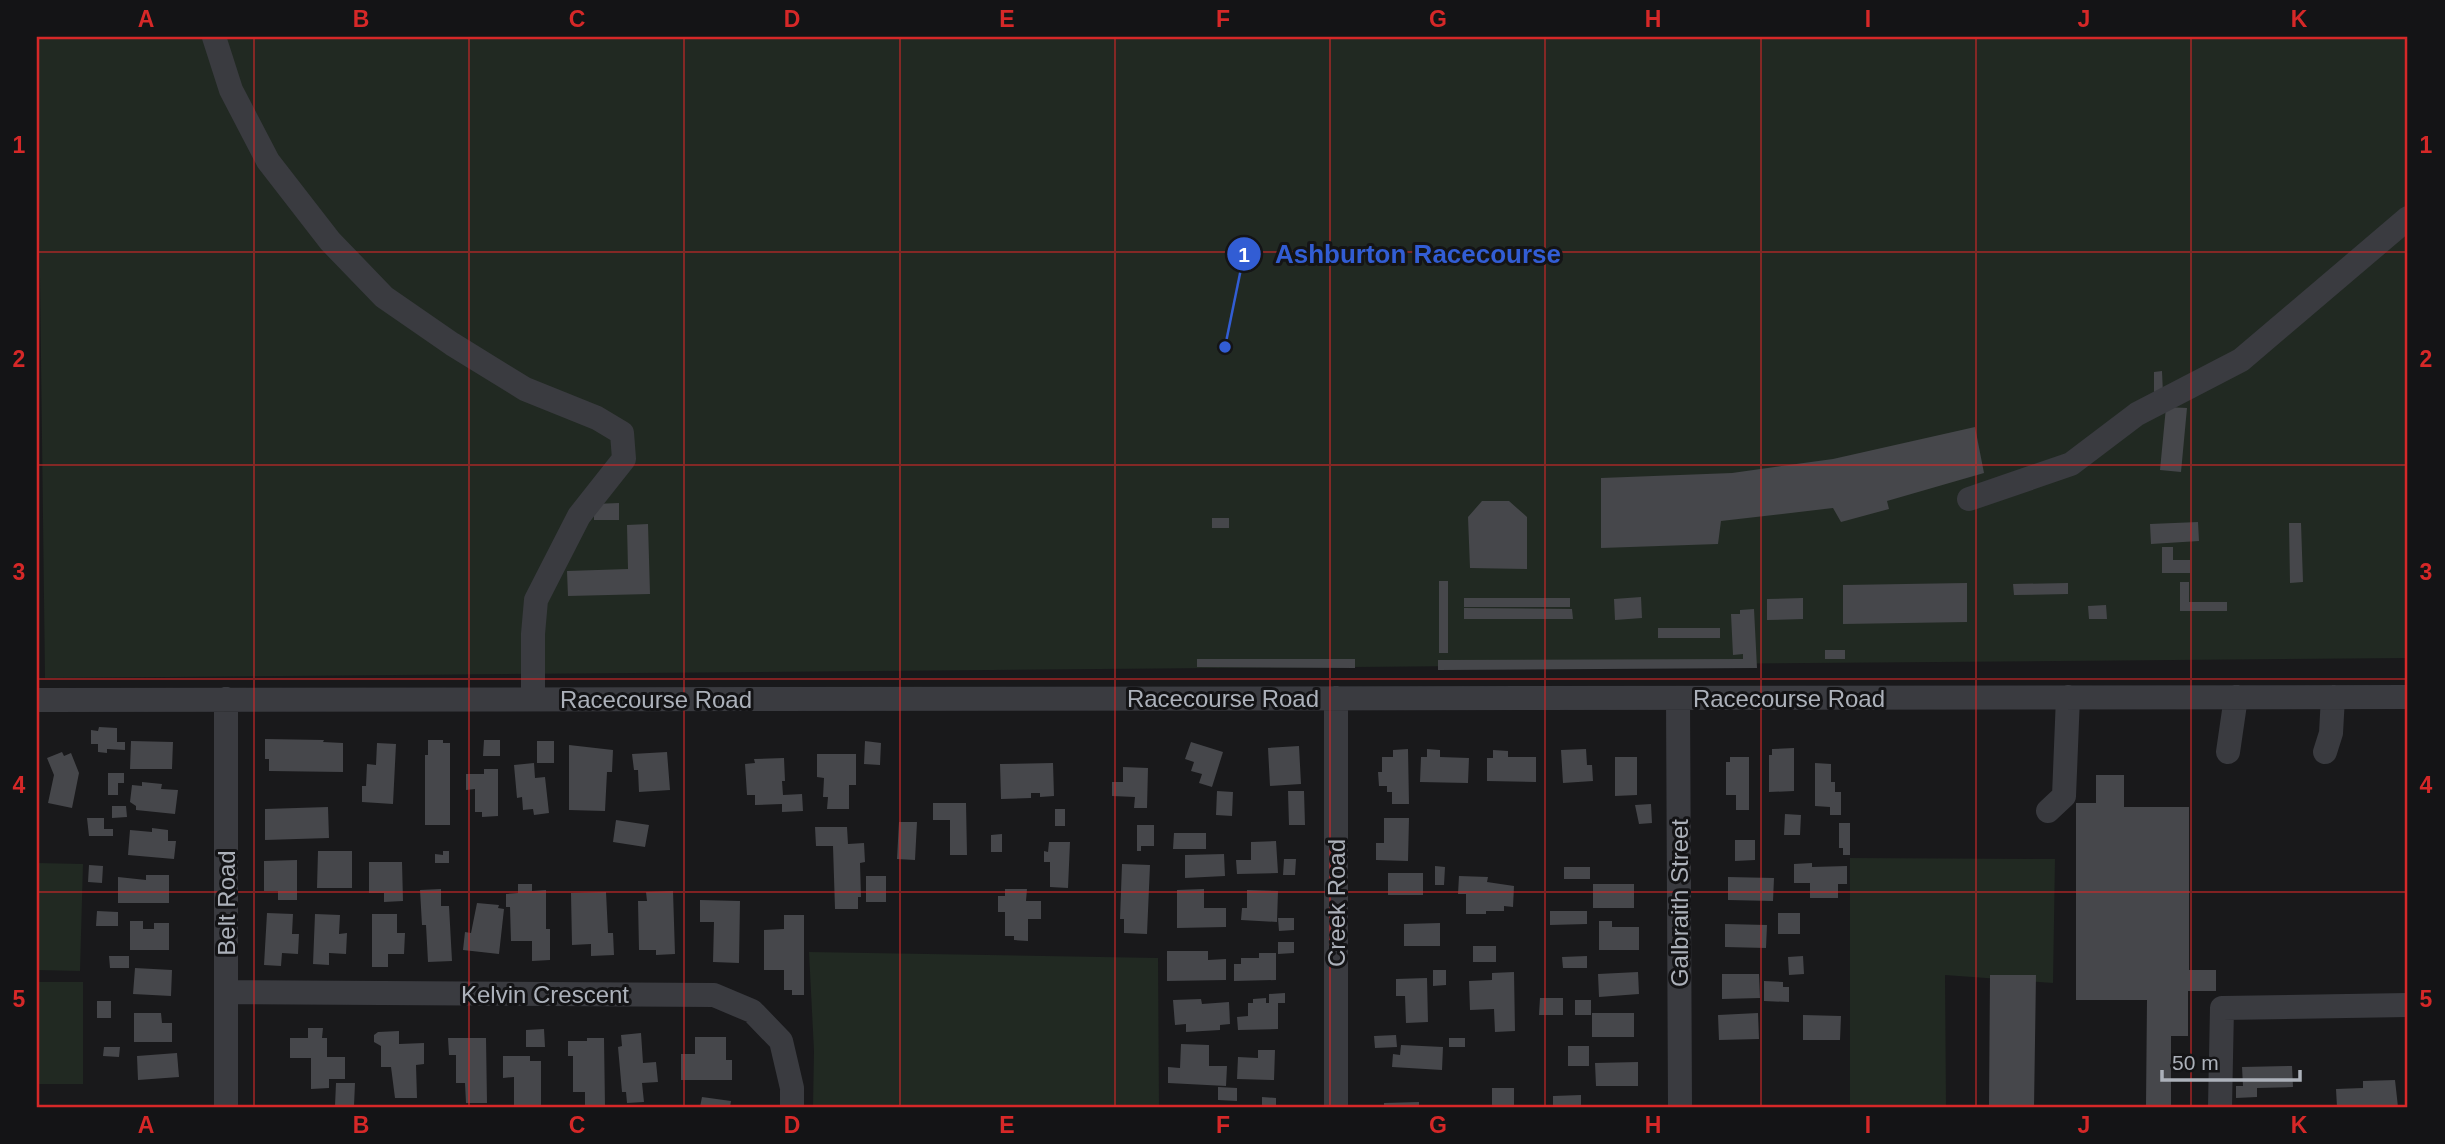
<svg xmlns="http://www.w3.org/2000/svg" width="2445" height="1144" viewBox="0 0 2445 1144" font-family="Helvetica,sans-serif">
  <rect width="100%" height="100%" fill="#19191b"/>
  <!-- green -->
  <path fill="#212922" d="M37 37H2408V658L45 678Z
    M1850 858 2055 859 2053 983 1945 975 1946 1107H1850Z
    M37 863 83 864 80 971 37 970Z
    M809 952 1158 958 1159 1107H813L814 1051Z
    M37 982H83V1084H37Z"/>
  <!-- building -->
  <path fill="#46474b" d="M2162 371 2163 394 2154 395V372Z
    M2166 407 2187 408 2181 472 2160 470Z
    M1975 427 1984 473 1887 501 1889 509 1841 522 1833 508 1721 521 1718 544 1601 548V478L1732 473 1833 459Z
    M1482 501H1509L1527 517V569L1470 568 1468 517Z
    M619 503V520H594V504Z
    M1212 518H1229V528H1212Z
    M2198 522 2199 541 2151 544 2150 524Z
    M2289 523H2301L2303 582 2290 583Z
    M648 524 650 594 568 596 567 571 628 569 627 525Z
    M2162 547H2173V560H2190V573H2162Z
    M1439 581H1448V653H1439Z
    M2180 582H2189V602H2227V611H2180Z
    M1967 583V622L1843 624V585Z
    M2068 583V594L2014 595 2013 584Z
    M1641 597 1642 618 1615 620 1614 599Z
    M1464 598H1570V607H1464Z
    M1803 598V619L1767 620V599Z
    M2106 605 2107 619H2089L2088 606Z
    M1464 608 1572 609 1573 619H1464Z
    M1754 609 1757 668 1438 670V660L1743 659V654L1733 655 1731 614H1740V610Z
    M1658 628H1720V638H1658Z
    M1825 650H1845V659H1825Z
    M1197 659H1355V668L1197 667Z
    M99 727 117 728V742H125V750L107 749V753L98 752V744H91V730L98 731Z
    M265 739 324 740 323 742 343 743V772L269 771V759H265Z
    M428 740H443V743H450V825H425V755H428Z
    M484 740H500V756H483Z
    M131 741 173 742 172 769H130Z
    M537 741H554V763H537Z
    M865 741 881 743 880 765 864 764Z
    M1191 742 1223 752 1212 787 1199 783 1202 774 1191 771 1194 762 1185 759Z
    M377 743 396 744 393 804 362 802V786H366L367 764 376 765Z
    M569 745 613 750 612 772H607L605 811 569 810Z
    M1299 746 1301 784 1270 786 1268 748Z
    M1794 748V791L1769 792V755H1772V749Z
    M1408 749 1409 804H1392V792H1387V786H1379L1378 772H1382V757H1393V750Z
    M1427 749 1440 750V757L1469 758 1468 783 1420 782 1421 757H1427Z
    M1586 749 1587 765H1592L1593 781 1563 783 1561 750Z
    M1493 750 1508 751V757H1536V782L1487 781V758H1493Z
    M62 752 64 756 71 753 79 773 72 808 48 803 54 775 47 758Z
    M667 752 670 790 639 792 638 770H634L632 754Z
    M817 754H856V785H849V809H827L828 797H823L824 778 817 777Z
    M1615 757H1637V795L1615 796Z
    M1730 757H1749V810H1736V795H1726V762H1730Z
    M784 758 785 781H782L783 795 802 794 803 811 782 812V804L755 805V795H747L745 764 755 763 754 759Z
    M534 763 535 778 545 777 549 813 534 815 533 809 523 810 522 797 517 798 514 765Z
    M1053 763 1054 796 1040 797V793H1031V798L1001 799 1000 764Z
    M1815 763 1831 764V782H1835V792H1841V815H1830V807L1815 806Z
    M1123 767 1148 768 1147 808H1134L1135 797 1112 796V782H1123Z
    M484 769H498V816L482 817V812H475V789L466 790V774H484Z
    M108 773H124V783H118V795H108Z
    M2096 775H2124V807H2189V970H2216V991H2188V1036H2171V1107H2146L2147 1000H2076V803H2096Z
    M142 782 162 784 161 789 178 790 175 814 136 810V806L130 802 132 785 142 786Z
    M1217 791 1233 792 1232 816 1216 815Z
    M1288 791H1304L1305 825H1289Z
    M933 803H966L967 855H950V820H933Z
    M1651 804 1652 823 1639 824 1635 805Z
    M112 806H126L127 817 112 818Z
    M328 807 329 838 265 840V809Z
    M1055 809H1065V826H1055Z
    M1785 814 1801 815 1800 835H1784Z
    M87 818H104V829H113V836H89Z
    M1384 818H1409L1408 861 1376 860V843H1384Z
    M616 820 649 825 645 847 613 842Z
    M899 822H917L915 860 897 859Z
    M1839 823H1850V855H1843V848H1839Z
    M1137 825H1154V846H1141V851H1137Z
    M815 827H847L848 844 864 843 865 862 860 863 861 897H858V909H835L833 846H816Z
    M152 828 168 830V841H176L174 859 128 855 130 830 152 832Z
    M1174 833H1206V849H1173Z
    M1002 834V852H991V835Z
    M1735 840H1755V860L1735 861Z
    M1276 841 1278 873 1237 874 1236 860H1251V842Z
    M1049 842H1070L1068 888 1050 887V862H1044V851L1048 852Z
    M318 851H352V888H317Z
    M443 851H449V863H435V854L443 855Z
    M1224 854 1225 876 1185 878V855Z
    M1284 859H1296L1295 875H1283Z
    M297 860V900H278V891H264V861Z
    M369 862H402L403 901 384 902V893H369Z
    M1812 863V867L1847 866V884H1838V898H1810V883H1794V864Z
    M1122 864 1150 865 1147 934 1124 933V919H1120Z
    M89 865 103 866 102 883 88 882Z
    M1435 866 1445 867 1444 885H1435Z
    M1564 867H1590V879H1564Z
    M1388 873H1423V895H1388Z
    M146 875H169V903H118V877L146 880Z
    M866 876H886V902H866Z
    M1459 876 1488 877 1487 882 1514 886 1513 907 1504 906V911H1486V914H1466V894H1458Z
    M1728 877 1774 878 1773 901 1728 900Z
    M518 884H532V891L546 890V929H550V960L532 961V941H511L510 907H506V894L518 893Z
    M1593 884H1634V908H1593Z
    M441 889V906H449L452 961 428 962 426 925H422L420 890Z
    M1005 889H1027L1026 901H1041V919H1028V941L1014 940V936H1005V912H998V896H1005Z
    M1204 889V908H1226V927L1177 928V890Z
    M1247 890 1278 891 1277 922 1241 920 1242 908H1247Z
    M673 891 675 954 656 955V950H639L638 901H647L646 892Z
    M606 892 608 933H613L614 955 591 956V944L572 945 571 893Z
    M700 900 740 901 739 963 713 962 714 922H700Z
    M477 903 499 905 498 908 504 909 499 954 463 950 465 932 471 933Z
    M97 911 118 912V926H96Z
    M1550 911H1587V924L1550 925Z
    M267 913 293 914 292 934H299L298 954 282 953 281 966 264 965Z
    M1778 913H1800V934H1778Z
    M315 914 340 915 339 934 347 933 346 954 329 953V965L313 964Z
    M372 914H397V933H405L404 954H388V967H372Z
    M784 915H804V995H792V990H784V970H764V930L784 929Z
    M1278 918H1294V930L1279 931Z
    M130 921H143V929H154V923H169V950H130Z
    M1599 921H1612V927H1639V950H1599Z
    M1440 923V946H1404V924Z
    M1725 924 1767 925 1766 948 1725 947Z
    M1278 942H1294V953L1278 954Z
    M1473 946H1496V962H1473Z
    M1167 951H1208V960L1226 959V980L1167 981Z
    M1259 953H1276V980L1234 981V964H1241V958H1259Z
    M109 956H129V968H110Z
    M1587 956V968H1563L1562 957Z
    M1803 956 1804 974 1789 975 1788 957Z
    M135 968 172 970 171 996 133 994Z
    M1433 970H1446V985L1433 986Z
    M1514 972 1515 1031 1495 1032 1494 1009 1470 1010 1469 981 1492 980V973Z
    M1638 972 1639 994 1599 997 1598 974Z
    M1722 974H1759L1760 998 1722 999Z
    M1990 975H2036L2034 1107H1989Z
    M1427 978 1428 1022 1406 1023 1405 996H1396V979Z
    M1764 981 1783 982V987H1789V1002L1764 1001Z
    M1285 993V1003H1278V1029L1238 1030 1237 1017 1248 1016V1003H1253V999L1266 998V1003H1269V994Z
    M1540 998H1563V1015H1539Z
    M1201 999 1202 1004 1229 1002 1230 1024 1220 1025V1030L1186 1032V1024L1175 1025 1173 1000Z
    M1575 1000H1591V1015H1575Z
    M97 1001H111V1018H97Z
    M134 1013H161L162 1023H172V1042H134Z
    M1592 1013H1634V1037H1592Z
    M1758 1013 1759 1039 1719 1040 1718 1015Z
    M1803 1015 1841 1016 1840 1040H1803Z
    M308 1028H323L322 1038H327V1057H345V1079H329V1088L311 1089V1058H290V1038H308Z
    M544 1029 545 1047H526V1030Z
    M399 1031V1044L424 1043V1064L416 1065 417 1098H395L391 1067H381V1046L374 1042V1035L378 1032Z
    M641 1033 643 1063 656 1062 658 1082 642 1083 644 1102 627 1103 626 1092H622L618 1047 622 1046 621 1035Z
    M1396 1035 1397 1047 1375 1048 1374 1036Z
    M695 1037H726V1060H732V1080H681V1054H695Z
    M448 1038H486L487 1103H466L465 1083H456V1055H449Z
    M587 1038H604L605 1107H585V1092H573V1056H568V1041H587Z
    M1449 1038H1465V1047H1449Z
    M1181 1044 1209 1045V1066H1227L1226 1086 1168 1083V1067L1180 1068Z
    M1401 1045 1443 1047 1442 1070 1392 1067 1393 1054 1400 1055Z
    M1568 1046H1589V1066H1568Z
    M104 1047H120L119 1057 103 1056Z
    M1258 1050H1275L1274 1080 1237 1079 1238 1057 1258 1058Z
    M177 1053 179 1077 138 1080 137 1056Z
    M503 1056H530V1061H541V1107H514V1077L503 1078Z
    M1638 1062V1086H1596L1595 1063Z
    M2292 1066 2293 1087 2257 1088V1097L2236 1098V1086H2243L2242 1067Z
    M2395 1080 2398 1107H2337L2336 1089 2363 1088V1081Z
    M336 1083H355L354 1106H335Z
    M1218 1087 1237 1088V1101L1218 1100Z
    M1492 1088H1514V1107H1492Z
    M1581 1095V1107H1553V1096Z
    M702 1097 731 1101 730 1107H700Z
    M1262 1097 1276 1098V1107H1262Z
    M1419 1102V1107H1384V1103Z"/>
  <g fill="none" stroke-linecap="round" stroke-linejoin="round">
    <!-- minor -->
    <path stroke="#3a3b40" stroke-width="24" d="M214 37 231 90 268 161 330 241 384 297 452 344 525 389 597 418 622 433 624 459 579 516 536 600 533 634V699
      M1969 499 2071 464 2137 414 2241 360 2408 218
      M1336 698V1107
      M1678 698 1680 1107
      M226 699V1107
      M37 700 2408 697
      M2228 752 2236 697
      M2325 752 2331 733 2333 697
      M2048 811 2064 796 2068 697
      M226 992 714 995 752 1011 781 1041 792 1088V1107
      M2220 1107 2222 1008 2408 1005"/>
  </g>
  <!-- grid -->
  <path fill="none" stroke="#d62828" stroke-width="2" stroke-opacity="0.55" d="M254 37V1107M469 37V1107M684 37V1107M900 37V1107M1115 37V1107M1330 37V1107M1545 37V1107M1761 37V1107M1976 37V1107M2191 37V1107M37 252H2408M37 465H2408M37 679H2408M37 892H2408"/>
  <g text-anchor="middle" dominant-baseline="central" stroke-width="6" stroke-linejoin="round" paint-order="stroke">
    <!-- street labels -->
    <g font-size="24" fill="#acb1ba" stroke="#141416">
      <text x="1223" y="698">Racecourse Road</text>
      <text x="1789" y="698">Racecourse Road</text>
      <text x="656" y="699">Racecourse Road</text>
      <text transform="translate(226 903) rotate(-90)">Belt Road</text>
      <text transform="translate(1336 903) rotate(-90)">Creek Road</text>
      <text transform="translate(1679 903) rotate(-90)">Galbraith Street</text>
      <text x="545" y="994">Kelvin Crescent</text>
    </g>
  </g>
  <!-- callouts -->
  <path fill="none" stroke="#325dd4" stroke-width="2.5" d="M1225 347L1244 254"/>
  <g fill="#325dd4" stroke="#141416" stroke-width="2.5">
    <circle cx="1225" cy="347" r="7"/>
    <circle cx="1244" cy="254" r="18"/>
  </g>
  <g font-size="21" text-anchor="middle" font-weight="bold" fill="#fff">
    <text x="1244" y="262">1</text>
  </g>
  <g font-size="26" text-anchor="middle" font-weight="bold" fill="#325dd4" stroke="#141416" stroke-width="6" stroke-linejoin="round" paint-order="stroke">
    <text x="1418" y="263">Ashburton Racecourse</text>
  </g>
  <!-- border -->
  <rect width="2445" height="1144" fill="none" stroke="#141416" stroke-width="77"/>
  <!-- scale -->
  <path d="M2162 1070v10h138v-10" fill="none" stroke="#acb1ba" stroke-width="3.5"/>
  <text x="2172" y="1070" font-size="21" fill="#acb1ba" stroke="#141416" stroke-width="5" paint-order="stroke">50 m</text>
  <rect x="38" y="38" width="2368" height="1068" fill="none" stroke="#d62828" stroke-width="2.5"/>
  <g font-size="23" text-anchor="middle" font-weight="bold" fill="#d62828">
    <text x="146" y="27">A</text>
    <text x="361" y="27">B</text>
    <text x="577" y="27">C</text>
    <text x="792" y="27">D</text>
    <text x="1007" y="27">E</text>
    <text x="1223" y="27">F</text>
    <text x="1438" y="27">G</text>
    <text x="1653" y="27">H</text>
    <text x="1868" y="27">I</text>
    <text x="2084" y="27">J</text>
    <text x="2299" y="27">K</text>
    <text x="19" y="153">1</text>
    <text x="2426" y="153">1</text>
    <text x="19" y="367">2</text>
    <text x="2426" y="367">2</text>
    <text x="19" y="580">3</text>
    <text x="2426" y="580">3</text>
    <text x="19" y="793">4</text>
    <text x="2426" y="793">4</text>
    <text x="19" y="1007">5</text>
    <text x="2426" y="1007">5</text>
    <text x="146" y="1133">A</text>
    <text x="361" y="1133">B</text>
    <text x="577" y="1133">C</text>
    <text x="792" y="1133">D</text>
    <text x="1007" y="1133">E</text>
    <text x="1223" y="1133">F</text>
    <text x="1438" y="1133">G</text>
    <text x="1653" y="1133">H</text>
    <text x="1868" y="1133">I</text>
    <text x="2084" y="1133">J</text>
    <text x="2299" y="1133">K</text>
  </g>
</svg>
